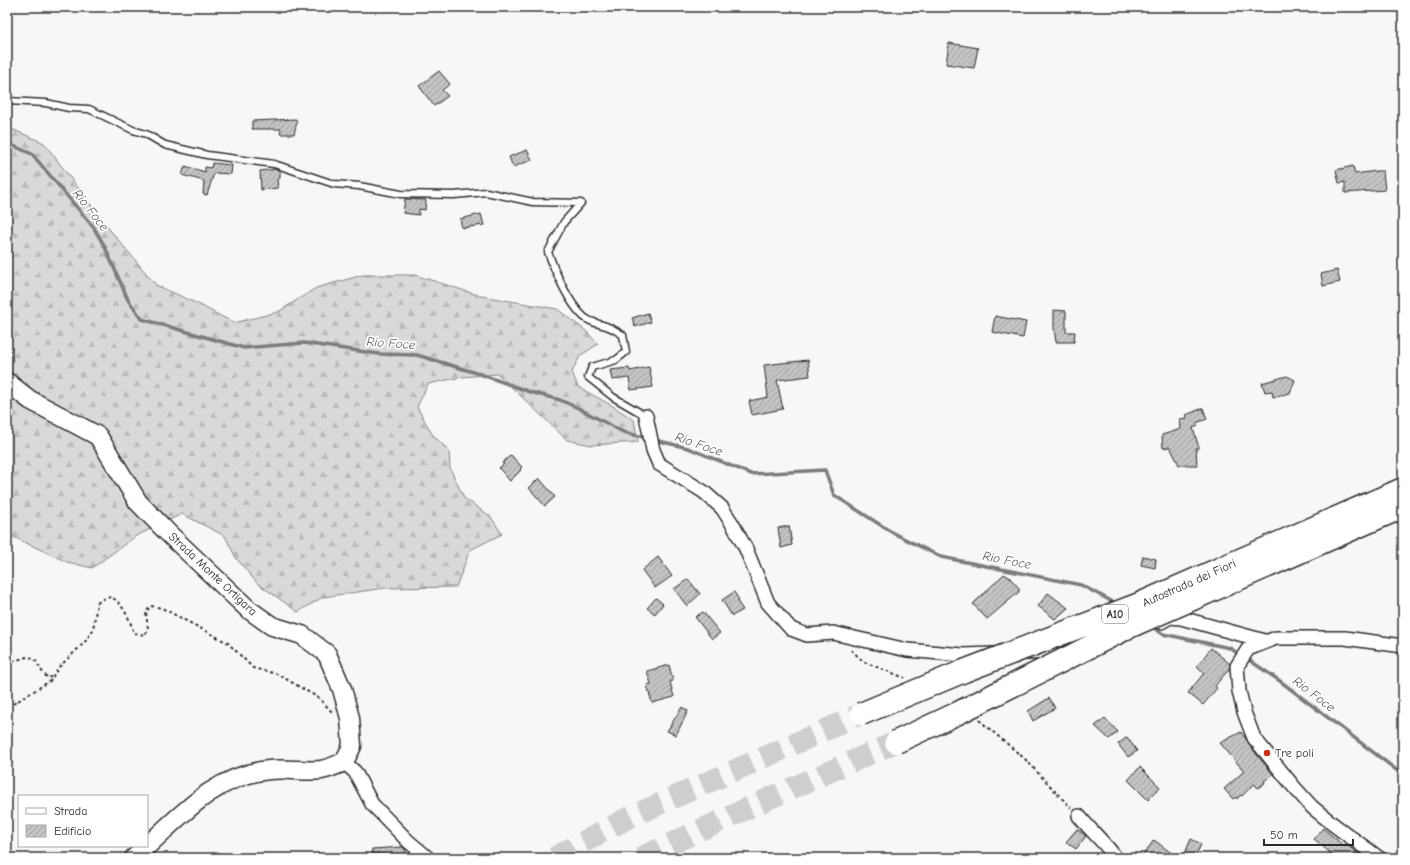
<svg xmlns="http://www.w3.org/2000/svg" width="1410" height="865" viewBox="0 0 1410 865" font-family="'Comic Neue',sans-serif">
  <defs>
    <pattern id="forest-firs" width="22" height="20" patternUnits="userSpaceOnUse"><rect width="22" height="20" fill="#d9d9d9"/><path d="M5 1l3.5 6h-7zM16 11l3.5 6h-7z" fill="#bababa"/></pattern>
    <pattern id="building-hatch" width="6" height="6" patternUnits="userSpaceOnUse"><rect width="6" height="6" fill="#c4c4c4"/><path d="M-1 1l2-2M0 6l6-6M5 7l2-2" fill="none" stroke="#9f9f9f"/></pattern>
  </defs>
  <rect width="100%" height="100%" fill="#f7f7f7"/>
  <filter id="ink" filterUnits="userSpaceOnUse"><feTurbulence type="fractalNoise" baseFrequency=".025" numOctaves="2"/><feDisplacementMap in="SourceGraphic" scale="8" xChannelSelector="R" yChannelSelector="G"/><feConvolveMatrix kernelMatrix="1 2 1 2 8 2 1 2 1" color-interpolation-filters="sRGB"/></filter>
  <g filter="url(#ink)">
    <!-- forest -->
    <path fill="url(#forest-firs)" stroke="#828282" d="M7 127 44 143 110 230 156 285 198 304 234 323 278 312 316 288 363 275H415L481 296 557 309 586 331 598 344 580 356 572 372 578 387 611 405 634 420 638 442 591 445 567 440 498 374 462 377 428 384 417 407 432 434 449 451 450 468 464 498 491 517 502 534 470 550 456 587 385 588 323 597 298 612 257 583 236 558 225 536 182 514 136 536 92 568 67 562 7 534Z"/>
    <g fill="none" stroke-linecap="round" stroke-linejoin="round">
      <!-- stream -->
      <path stroke="#7b7b7b" stroke-width="3.5" d="M7 143 32 154 94 228 105 247 128 300 142 319 244 348 304 343 379 354 417 355 480 374 530 392 560 400 578 408 623 432 647 438
        M655 440 688 448 751 474 825 470 834 495 893 533 941 557 1081 585 1117 604
        M1151 626 1163 634 1230 648 1240 655
        M1246 658 1280 681 1403 775"/>
    </g>
    <!-- building -->
    <path fill="url(#building-hatch)" stroke="#2b2b2b" d="M949 43 978 48 974 68 946 64Z
      M439 71 450 84 442 90 448 96 434 106 419 86Z
      M296 119 297 122 294 134H280L281 129H252V121Z
      M527 150 532 160 513 167 509 157Z
      M212 163 232 165 231 174 214 173 207 195 203 194 204 181 182 175 185 166 205 172V167L211 168Z
      M1353 166 1355 174 1376 171H1383L1385 190 1345 193V182L1339 183 1336 170Z
      M276 169 280 171V178L277 179 278 188 261 190 260 171Z
      M405 199 426 200 425 210 419 209V215L403 213Z
      M481 214 484 225 462 228 460 219Z
      M1337 270 1340 282 1323 286 1321 274Z
      M1054 310 1066 311V332H1075L1074 342H1056L1054 329Z
      M648 313 651 322 635 327 632 318Z
      M995 316 1026 322 1023 338 992 332Z
      M808 360 810 376 777 380 783 409 752 415 749 401 768 397 764 365Z
      M649 367 653 387 631 390 629 378 612 380 610 370 629 368 630 371Z
      M1287 376 1295 380 1290 393 1273 397 1272 391 1265 392 1262 383Z
      M1203 408 1207 419 1196 423 1198 426 1193 428 1199 448H1196L1197 465H1179L1170 447 1163 448 1162 435 1181 429 1180 419 1187 418 1186 415Z
      M511 455 522 467 520 469 521 470 510 481 499 468 504 464 502 463Z
      M539 478 555 497 545 506 529 488Z
      M789 526 792 545 781 548 778 528Z
      M1143 556 1156 559 1155 568 1141 565Z
      M658 557 672 576 655 588 642 570Z
      M1004 574 1009 577 1019 588V592L987 619 973 604Z
      M688 579 700 594 687 606 674 589Z
      M734 592 739 600 737 601 743 610 732 616 722 600Z
      M1048 593 1068 608 1055 619 1038 606Z
      M656 598 663 604 655 614 647 608Z
      M703 612 720 633 712 639 695 617Z
      M1211 648 1230 664 1229 669 1215 686 1217 688 1203 705 1188 693 1204 673 1197 666Z
      M669 665 673 681 670 682 674 697 652 703 647 685 651 684 647 671Z
      M1049 698 1055 708 1033 721 1028 711Z
      M682 707 688 711 676 735 667 731Z
      M1105 718 1118 732 1109 739 1095 726Z
      M1241 732 1257 755 1273 774 1264 781 1265 783 1258 788 1254 784 1242 796 1241 795 1237 799 1236 797 1233 799 1224 789 1244 771 1220 743Z
      M1127 737 1137 751 1128 757 1118 744Z
      M1140 767 1160 787 1148 800 1128 780Z
      M1323 828 1345 847 1347 845 1364 858H1336L1314 839Z
      M1077 829 1086 836 1076 849 1066 842Z
      M1191 839 1201 844 1195 858H1183Z
      M1154 840 1178 858H1141Z
      M402 847 406 850 404 858 371 853 372 849Z"/>
    <g fill="none" stroke-linecap="round" stroke-linejoin="round">
      <!-- motorway-tunnel -->
      <path stroke="#cecece" stroke-width="22" stroke-dasharray="22 11" stroke-linecap="butt" d="M554 858 626 819 861 714
        M640 858 770 798 896 742"/>
      <defs>
        <path id="service" d="M7 101 46 103 69 108 89 109 133 130 146 134 165 145 207 155 274 164 334 184 359 186 401 194 454 195 486 192 533 202 581 203 564 222 548 252C554 270 569 304 584 317 591 323 598 323 606 326 612 328 618 332 623 335L626 352 616 360 592 367 588 377 613 397 646 416"/>
        <path id="minor" d="M646 416 653 450 659 464 704 492 722 508 733 525 746 549 768 603 791 629 807 635 833 633 907 650 963 655 994 654
          M1161 622 1170 617 1181 618 1265 641
          M1027 653 1072 651
          M344 762 355 772 372 804 408 841 428 858
          M1079 816C1091 831 1105 843 1116 858
          M1379 858 1334 825 1312 807 1294 787 1254 738 1244 712 1239 691 1237 666 1248 649 1276 638H1345L1403 646"/>
        <path id="secondary" d="M7 382 30 400 98 436 138 502 168 533 248 609 272 626 302 635 327 654 342 689 350 718 352 746 344 762C337 765 328 769 321 770 304 772 286 768 269 770 217 775 183 813 147 846
          M134 858 147 846"/>
        <path id="motorway" d="M1366 505 1403 489
          M1375 519 1403 507"/>
      </defs>
      <!-- service casing -->
      <use href="#service" stroke="#2b2b2b" stroke-width="9"/>
      <!-- minor casing -->
      <use href="#minor" stroke="#2b2b2b" stroke-width="16"/>
      <!-- secondary casing -->
      <use href="#secondary" stroke="#2b2b2b" stroke-width="21"/>
      <!-- motorway casing -->
      <use href="#motorway" stroke="#2b2b2b" stroke-width="25"/>
      <!-- path -->
      <path stroke="#2b2b2b" stroke-width="2" stroke-dasharray="3 3" stroke-linecap="butt" d="M851 650 864 662 905 678
        M7 663 27 657 34 658 43 673 48 678 51 677
        M13 704 50 681 59 667 84 643 93 630 97 603 103 599 111 597C123 603 130 620 134 633L145 635 148 629 146 612 151 606 162 608 228 643 253 668 277 674 319 698 332 712
        M979 720 1025 759 1071 808"/>
      <!-- service -->
      <use href="#service" stroke="#fff" stroke-width="6"/>
      <!-- minor -->
      <use href="#minor" stroke="#fff" stroke-width="13"/>
      <!-- secondary -->
      <use href="#secondary" stroke="#fff" stroke-width="18"/>
      <!-- motorway -->
      <use href="#motorway" stroke="#fff" stroke-width="22"/>
      <defs>
        <path id="motorway-bridge" d="M861 714 964 671 1137 605 1366 505
          M896 742 956 714 1131 626 1375 519"/>
      </defs>
      <!-- motorway-bridge casing -->
      <use href="#motorway-bridge" stroke="#2b2b2b" stroke-width="25" stroke-linecap="butt"/>
      <!-- motorway-bridge -->
      <use href="#motorway-bridge" stroke="#fff" stroke-width="22"/>
    </g>
  </g>
  <!-- markers -->
  <circle fill="#c8321e" stroke="#fff" stroke-width="1.5" cx="1267" cy="753" r="4"/>
  <g text-anchor="middle" dominant-baseline="central" stroke-width="3.5" stroke-linejoin="round" paint-order="stroke">
    <!-- shield labels -->
    <rect fill="#fff" stroke="#6b6b6b" stroke-width="1" x="1102" y="605" width="26" height="18" rx="3"/>
    <g font-size="11" font-weight="bold" fill="#2b2b2b">
      <text x="1115" y="614">A10</text>
    </g>
    <!-- street labels -->
    <g font-size="12" fill="#2b2b2b" stroke="#fff">
      <text transform="translate(213 574) rotate(43)">Strada Monte Ortigara</text>
      <text transform="translate(1189 583) rotate(-24)">Autostrada dei Fiori</text>
    </g>
    <!-- poi labels -->
    <g font-size="12" fill="#2b2b2b" stroke="#fff" text-anchor="start">
      <text x="1275" y="753">Tre poli</text>
    </g>
    <!-- water labels -->
    <g font-size="13" font-style="italic" fill="#5a5a5a" stroke="#fff">
      <text transform="translate(91 210) rotate(52)">Rio Foce</text>
      <text transform="translate(391 343) rotate(4)">Rio Foce</text>
      <text transform="translate(699 444) rotate(19)">Rio Foce</text>
      <text transform="translate(1007 560) rotate(11)">Rio Foce</text>
      <text transform="translate(1314 694) rotate(37)">Rio Foce</text>
    </g>
  </g>
  <!-- margin -->
  <rect width="1410" height="865" fill="none" stroke="#fff" stroke-width="24"/>
  <rect x="12" y="12" width="1386" height="841" fill="none" stroke="#2b2b2b" stroke-width="1.5" filter="url(#ink)"/>
  <!-- legend -->
  <rect x="18" y="795" width="130" height="52" fill="#ffffff" stroke="#aaaaaa"/>
  <rect x="26" y="808" width="20" height="6" fill="#ffffff" stroke="#aaaaaa"/>
  <text x="54" y="815" font-size="12" fill="#2b2b2b">Strada</text>
  <rect x="26" y="825" width="20" height="12" fill="url(#building-hatch)" stroke="#aaaaaa"/>
  <text x="54" y="835" font-size="12" fill="#2b2b2b">Edificio</text>
  <!-- scale -->
  <path d="M1264 839v6h89v-6" fill="none" stroke="#2b2b2b" stroke-width="2"/>
  <text x="1270" y="839" font-size="12" fill="#2b2b2b" stroke="#ffffff" stroke-width="3" paint-order="stroke">50 m</text>
</svg>
